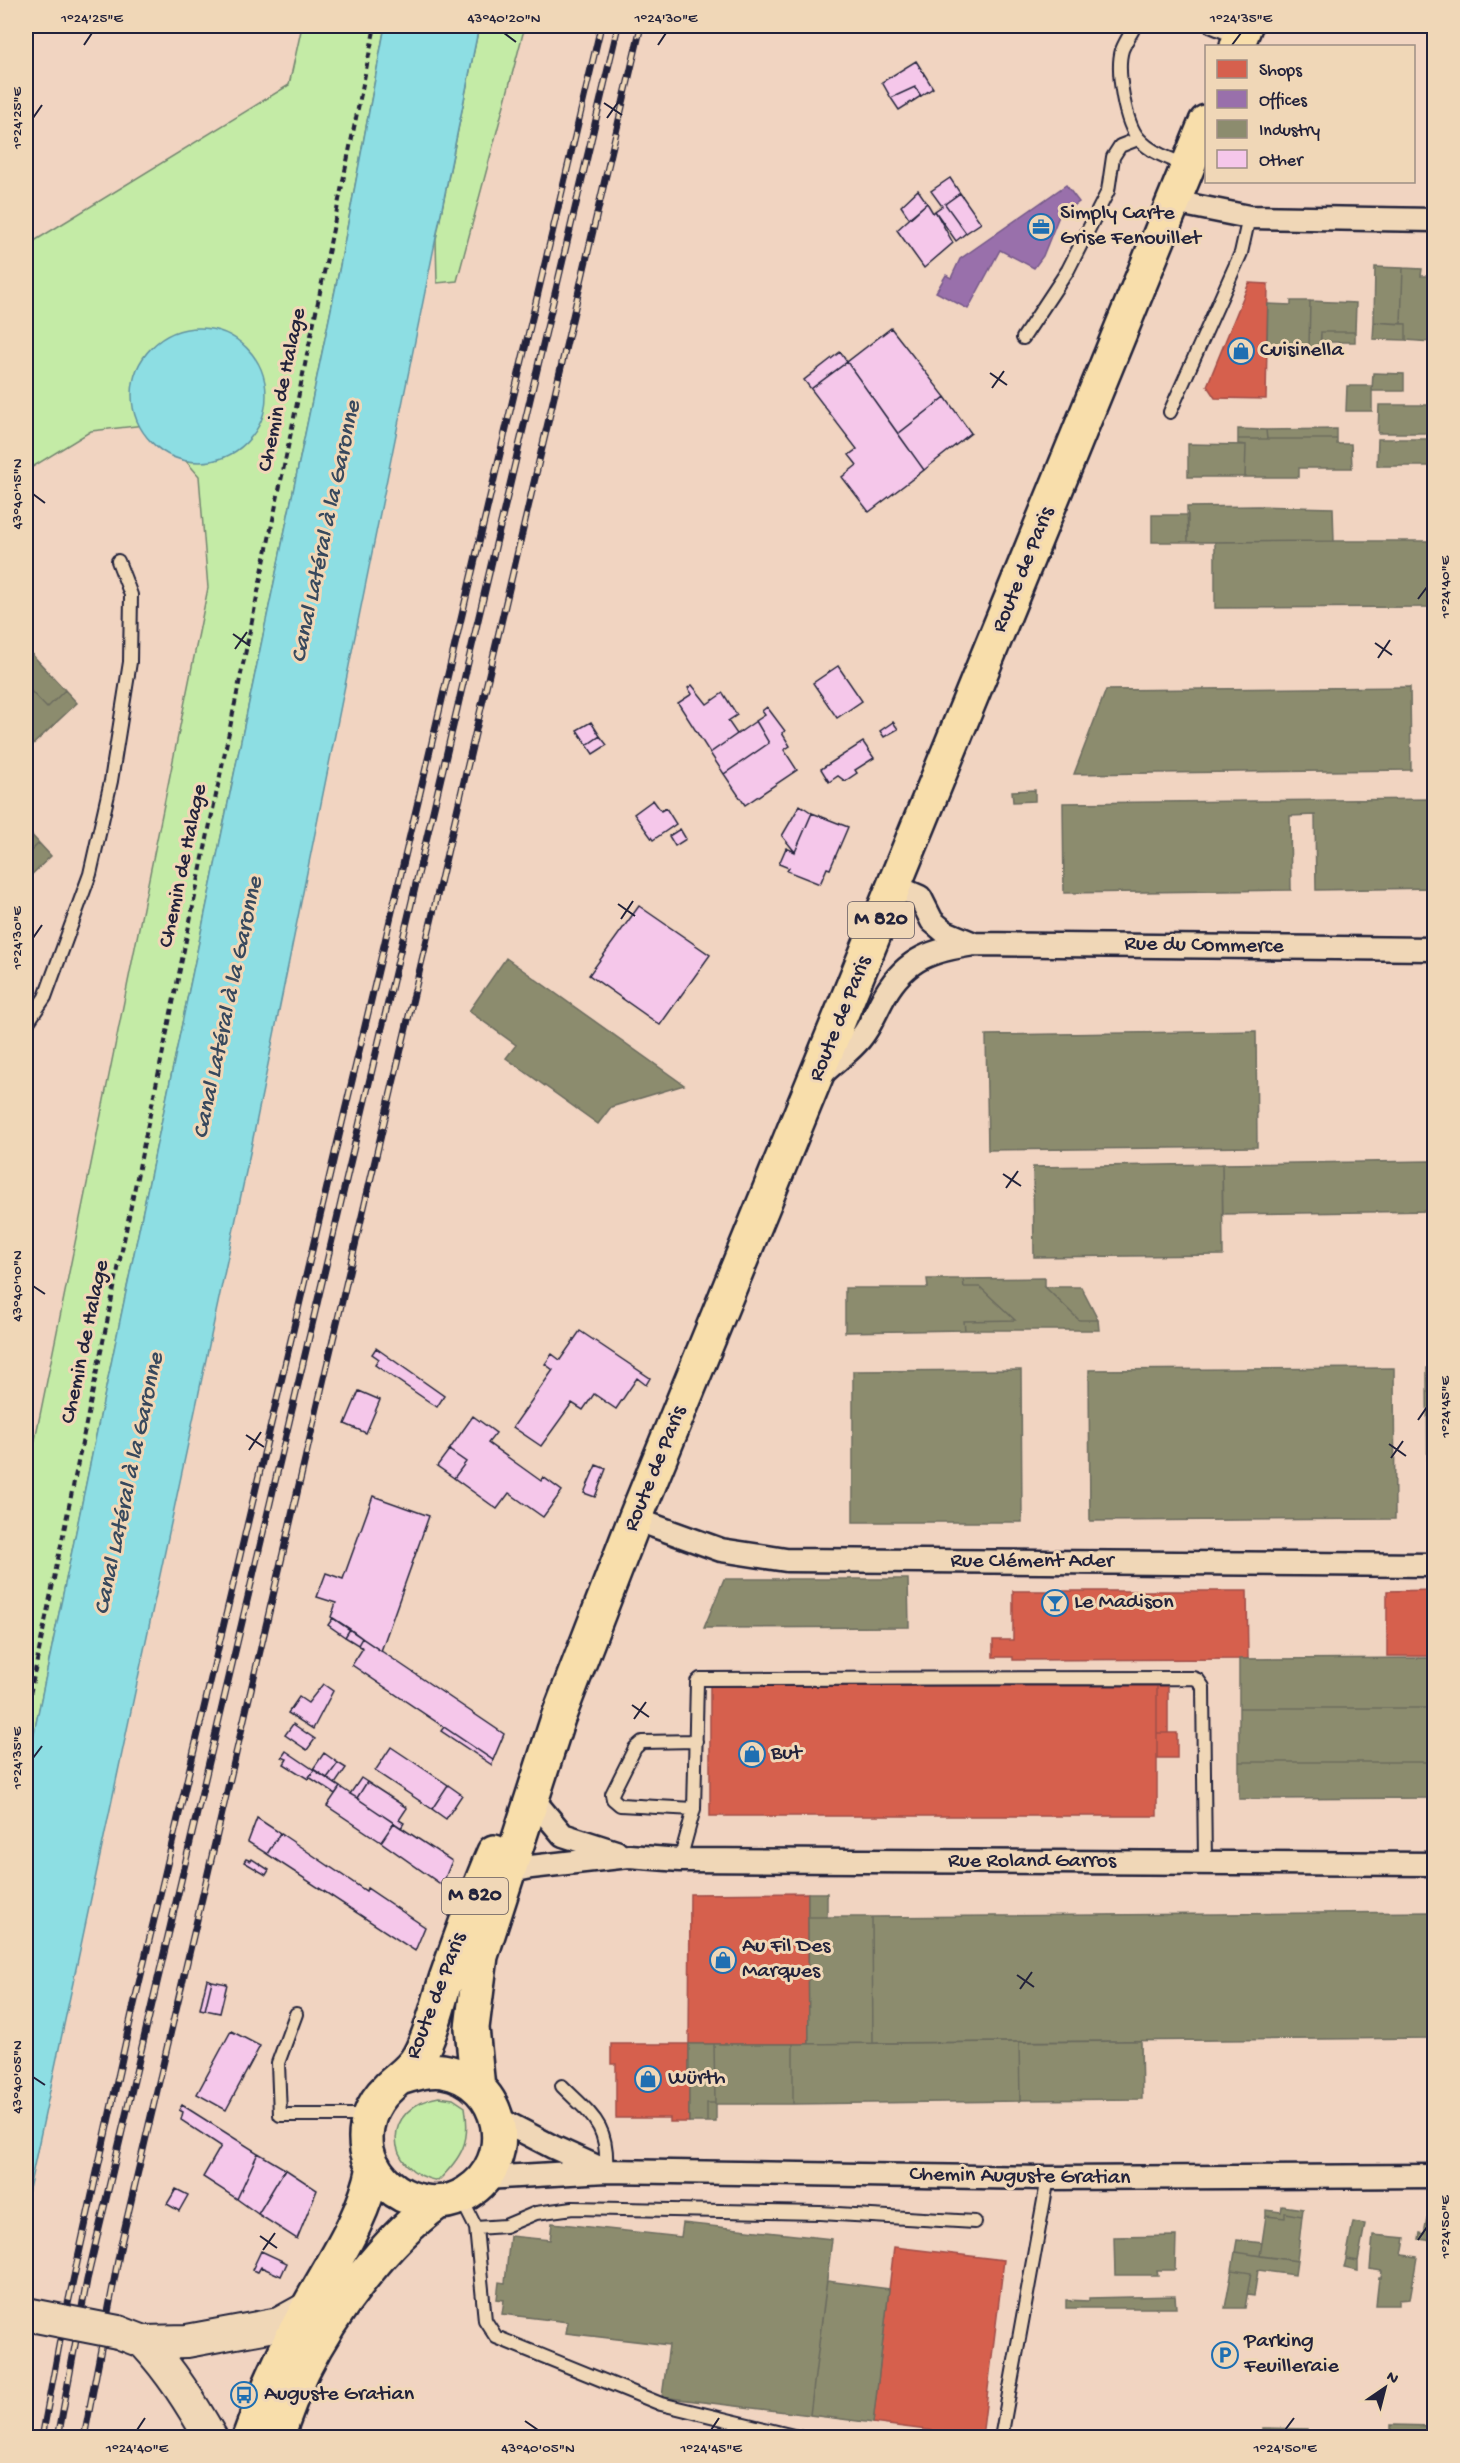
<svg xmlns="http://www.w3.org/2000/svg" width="1460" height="2463" viewBox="0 0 1460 2463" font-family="'Gochi Hand',sans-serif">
  <rect width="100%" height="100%" fill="#f1d4c1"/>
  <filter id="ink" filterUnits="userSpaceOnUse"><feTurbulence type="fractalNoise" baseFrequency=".0167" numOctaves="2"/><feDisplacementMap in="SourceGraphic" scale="12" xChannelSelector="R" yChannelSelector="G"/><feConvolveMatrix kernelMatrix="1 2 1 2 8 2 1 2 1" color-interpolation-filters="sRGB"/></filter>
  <g filter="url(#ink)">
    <!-- green -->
    <path fill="#c4eba6" stroke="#738670" stroke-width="1.5" d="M302 26H385L339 271 26 1772V1484L208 588 199 476 154 424 91 431 26 471V246L289 85Z
      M479 26H525L457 281 437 283 436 239Z
      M439 2097 453 2099 465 2107C471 2142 462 2157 438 2181 382 2170 382 2106 439 2097Z"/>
    <!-- water -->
    <path fill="#8ddee3" stroke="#6293a0" stroke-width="1.5" d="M385 26H479L250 1153 26 2203V1771L339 271Z
      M132 395a67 67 0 1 1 134 0a67 67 0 1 1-134 0Z"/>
    <!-- shops -->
    <path fill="#d6604d" stroke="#a04d48" stroke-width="1.5" d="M1249 283 1268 284 1266 399 1215 398 1207 386Z
      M1434 1590V1656H1387V1591Z
      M1013 1591H1247L1248 1659 1013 1660V1657H993V1640H1013Z
      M710 1686H1157V1816H710Z
      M1157 1686H1168V1733H1157Z
      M1157 1733H1177V1758H1157Z
      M808 1893 809 2044H689L690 1894Z
      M611 2044H689V2122H670V2118H616V2064H611Z
      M894 2247 1004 2260 982 2437 873 2423Z"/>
    <!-- offices -->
    <path fill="#9970ab" stroke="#755989" stroke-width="1.5" d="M1066 185 1079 202 1059 216 1043 256 1034 268 1000 250 968 309 936 292 946 275 951 278 960 259Z"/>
    <!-- industry -->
    <path fill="#8c8c6e" stroke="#6c6c5f" stroke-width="1.5" d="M1375 267 1403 268 1401 324 1374 322Z
      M1403 268 1422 269 1421 276H1434V311H1432L1431 342 1406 340V324H1401Z
      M1291 301H1310L1309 347 1267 346 1268 304 1291 305Z
      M1310 301 1356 303 1355 332H1321L1320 348 1309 347Z
      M1374 322 1406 324V340L1373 339Z
      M1321 332H1355V342H1321Z
      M1290 346 1309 347V354L1289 352Z
      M1373 373 1404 374V391H1372Z
      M1347 386H1372V411H1346Z
      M1379 405H1434V433H1378Z
      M1238 429 1266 430 1267 439H1238Z
      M1337 429V439H1267L1266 430Z
      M1238 439H1337V444H1351L1352 468H1299V477H1245L1246 445 1238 444Z
      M1378 439H1434V466H1377Z
      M1188 444 1246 445 1245 477H1188Z
      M1258 506 1333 508 1334 541 1188 542 1187 507Z
      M1152 515H1188V542H1152Z
      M1334 541H1434V607L1215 608V542Z
      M26 648 65 690 47 708 26 686Z
      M26 686 47 708 65 690 77 703 26 751Z
      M1410 687 1411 770 1074 774 1106 690Z
      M1035 790V801L1013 802 1012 791Z
      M1434 799V888L1316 890 1315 815 1290 816 1291 890 1064 893 1063 803Z
      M26 829 39 843 26 856Z
      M39 843 51 856 26 880V856Z
      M506 958 684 1085 611 1107 598 1124 506 1058 516 1045 469 1011Z
      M1256 1031 1257 1147 988 1150 986 1035Z
      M1432 1161 1433 1211 1223 1214 1222 1164Z
      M1222 1164 1223 1255 1034 1257 1033 1167Z
      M1045 1278V1287L1079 1320H1098L1099 1330H965L964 1321 1015 1320 980 1287H964L963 1279Z
      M927 1279H963L964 1287H980L1015 1320 964 1321 965 1330 845 1332V1288H928Z
      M1045 1287H1081L1098 1320H1079Z
      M1394 1368 1395 1519 1090 1521 1089 1370Z
      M1427 1368H1434V1518H1428Z
      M1021 1370 1022 1522H853V1371Z
      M724 1579H908L909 1627 704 1628Z
      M1434 1658V1708H1239V1659Z
      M1239 1708H1434V1762H1239Z
      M1239 1762H1434V1798L1239 1799Z
      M808 1893H827V1917H808Z
      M1434 1912V2038L873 2043 872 1917Z
      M808 1917H872L873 2043 809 2044Z
      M1141 2041 1142 2099 1020 2100 1019 2042Z
      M1019 2042 1020 2101 793 2104V2044Z
      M689 2044H714L715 2103H707V2122H689Z
      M714 2044H793V2104H716V2122H707V2103H715Z
      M1282 2206 1303 2209 1302 2216 1285 2213V2218L1266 2216V2210L1281 2212Z
      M1285 2213 1302 2216 1297 2261 1260 2256 1266 2216 1285 2218Z
      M1427 2218 1434 2219V2241L1419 2239 1420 2233 1424 2234Z
      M1353 2222 1365 2224 1358 2261 1346 2259Z
      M552 2223 681 2237 683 2223 832 2239 810 2415 662 2397 669 2345 566 2333 568 2322 502 2314 504 2300 497 2299 499 2282 505 2283 510 2236 550 2240Z
      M1373 2235 1405 2238 1402 2255 1417 2257 1410 2299 1399 2300V2305H1376L1379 2278H1381L1382 2271 1370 2269Z
      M1176 2236 1175 2270H1157L1158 2275H1115L1114 2237Z
      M1237 2240 1262 2243 1260 2256 1235 2252Z
      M1235 2252 1297 2261 1295 2275 1258 2270 1254 2296 1247 2295 1251 2273 1232 2270Z
      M1346 2259 1358 2261V2271L1344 2268Z
      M1232 2270 1251 2273 1245 2308H1225Z
      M827 2281 889 2289 873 2423 810 2415Z
      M1175 2296 1176 2308H1066V2300L1089 2301V2298Z
      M1391 2425 1434 2426V2438H1391Z
      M1263 2428 1307 2429V2438H1263Z"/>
    <!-- building -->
    <path fill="#f5c7ea" stroke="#22223b" stroke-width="1.5" d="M916 61 933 88 921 96 915 87 891 98 882 82Z
      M915 87 921 96 899 110 891 98Z
      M950 178 960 193 945 204 966 233 956 241 935 211 942 206 931 191Z
      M918 190 927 203 909 218 901 206Z
      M960 193 981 223 966 233 945 204Z
      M927 203 933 213 935 211 953 243 924 268 897 230Z
      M891 328 945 397 898 434 847 362Z
      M840 352 847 362 811 389 804 380Z
      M847 362 924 470 869 512 842 477 857 465 849 455 857 449 811 389Z
      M945 397 971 433 924 470 898 434Z
      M838 666 862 701 837 718 813 683Z
      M692 685 707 704 723 693 737 715 728 721 737 734 710 753 678 703 692 694 688 688Z
      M767 707 785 731 782 733 790 746 784 750 797 770 745 805 724 774 769 743 756 721 765 715 762 711Z
      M756 721 769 743 724 774 710 753Z
      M591 722 600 736 587 745 577 730Z
      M893 722 898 729 884 737 880 731Z
      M600 736 607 745 593 754 587 745Z
      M863 742 874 758 855 770 857 773 845 781 838 776 829 782 821 769Z
      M653 800 661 811 666 808 676 824 653 840 634 814Z
      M800 805 812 813 795 852 782 836Z
      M812 813 848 827 830 869 827 868 820 884 787 871 789 868 779 864 786 848 795 852Z
      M680 829 686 839 675 846 669 836Z
      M639 906 710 955 660 1025 589 975Z
      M580 1331 650 1378 646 1385 637 1378 616 1409 594 1394 583 1410 572 1403 541 1446 513 1427 553 1370 545 1364 552 1354 560 1360Z
      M376 1348 444 1396 437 1407 375 1365 379 1359 372 1354Z
      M359 1391 380 1400 366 1433 345 1424Z
      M473 1416 496 1433 488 1443 541 1481 543 1477 562 1491 543 1517 509 1493 497 1509 454 1478 466 1462 449 1450Z
      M449 1450 466 1462 454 1478 437 1466Z
      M596 1465 606 1469 595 1497 584 1493Z
      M373 1496 429 1516 381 1651 331 1617 336 1603 317 1597 326 1573 343 1579Z
      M333 1618 350 1629 345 1637 328 1625Z
      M350 1629 362 1638 358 1645 345 1637Z
      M362 1638 504 1734 493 1760 352 1665 363 1648 358 1645Z
      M323 1684 333 1691 313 1729 288 1713 299 1697 308 1703Z
      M293 1724 315 1739 307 1750 285 1735Z
      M444 1727 493 1760 492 1765 441 1731Z
      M391 1747 448 1785 432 1809 375 1771Z
      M286 1751 314 1770 308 1779 284 1764 287 1759 282 1757Z
      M324 1753 338 1763 327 1778 313 1769Z
      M338 1763 346 1768 335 1784 327 1778Z
      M314 1770 340 1787 335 1794 309 1777Z
      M361 1778 367 1782 357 1798 350 1794Z
      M367 1782 407 1808 399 1820 404 1823 401 1828 357 1798Z
      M448 1785 462 1795 446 1819 432 1809Z
      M340 1787 394 1823 381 1842 327 1806Z
      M257 1818 280 1833 267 1854 248 1842Z
      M394 1823 452 1861 442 1885 381 1842Z
      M280 1833 366 1891 367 1888 425 1927 415 1951 267 1854Z
      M246 1859 251 1861 252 1859 269 1870 266 1875 244 1862Z
      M207 1979 212 1981 205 2010 200 2009Z
      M212 1981 227 1984 220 2013 205 2010Z
      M231 2031 260 2046 226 2110 197 2094Z
      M182 2105 258 2153 237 2199 203 2177 221 2146 181 2120 183 2112 179 2110Z
      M258 2153 285 2169 258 2214 237 2199Z
      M285 2169 317 2190 297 2239 258 2214Z
      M176 2189 188 2195 179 2211 167 2204Z
      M261 2251 287 2263 281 2276 261 2267 258 2272 252 2270Z"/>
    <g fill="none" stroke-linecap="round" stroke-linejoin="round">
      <defs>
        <path id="service" d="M1135 26C1131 33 1125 42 1122 50 1116 70 1125 124 1139 139 1151 153 1171 159 1188 166
          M1210 26 1239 38
          M1023 338 1068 270 1108 191 1113 157 1120 146 1138 139
          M1170 412 1241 253 1249 217
          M26 1025 45 997 90 874 111 781 130 662 131 595 118 561
          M694 1809 620 1805 613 1799 612 1794 635 1748 642 1742 696 1741
          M680 1860 694 1809 697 1682 700 1679 1193 1678 1198 1680 1203 1687 1205 1863
          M296 2014 278 2063 280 2115H368
          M562 2086C592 2116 609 2124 606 2171
          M461 2198 476 2228 485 2320 496 2337 661 2404 802 2438
          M476 2228 505 2226 536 2213 573 2208 820 2213 975 2222
          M1001 2438 1048 2178"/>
        <path id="minor" d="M1174 202 1249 217 1434 220
          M974 944 1434 949
          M822 1074C835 1061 855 1048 865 1032 873 1020 878 1007 885 995 907 957 934 950 974 944L945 932 932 921 920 897 895 886
          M635 1519 721 1550 786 1560 1434 1565
          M532 1798 563 1835 616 1852
          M507 1872 531 1867 629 1856 680 1860 1434 1864
          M606 2171 1048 2178 1434 2176
          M485 2178 606 2171 553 2147 497 2118"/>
        <path id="secondary" d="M118 2332 144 2342 187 2341 279 2324 308 2308
          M144 2342C171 2371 191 2403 211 2438"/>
        <path id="primary" d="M1237 46 1245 26
          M403 2077C416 2073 429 2069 443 2071 504 2081 519 2161 467 2193 450 2204 429 2205 410 2198 390 2191 372 2172 367 2150 363 2127 371 2104 388 2088 399 2077 412 2070 419 2056 432 2033 438 2004 446 1979 461 1936 476 1894 494 1852
          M478 2088 472 2028 481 1956 558 1718 635 1519 1206 122
          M249 2438C265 2393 285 2349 308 2308 333 2262 364 2219 374 2167
          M276 2438C285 2415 293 2391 303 2370 332 2312 385 2240 437 2203"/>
      </defs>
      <!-- service casing -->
      <use href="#service" stroke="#22223b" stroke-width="16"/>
      <!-- minor casing -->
      <use href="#minor" stroke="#22223b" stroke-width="27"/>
      <!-- secondary casing -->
      <use href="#secondary" stroke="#22223b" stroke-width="36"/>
      <!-- primary casing -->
      <use href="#primary" stroke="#22223b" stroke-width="38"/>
      <!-- path -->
      <path stroke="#22223b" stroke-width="4" stroke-dasharray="6 4.5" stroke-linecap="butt" d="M26 1714 375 26"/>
      <!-- service -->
      <use href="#service" stroke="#f0d7b7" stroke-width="12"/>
      <!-- minor -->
      <use href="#minor" stroke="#f0d7b7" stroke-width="22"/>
      <!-- secondary -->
      <use href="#secondary" stroke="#f0d7b7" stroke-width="32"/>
      <!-- primary -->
      <use href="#primary" stroke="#f8deab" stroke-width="33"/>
      <defs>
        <path id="rail" d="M42 2438 60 2340 132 2013 601 26
          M58 2438 87 2280 618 26
          M84 2438 121 2244 641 26"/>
      </defs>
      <!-- rail casing -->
      <use href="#rail" stroke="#22223b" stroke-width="7"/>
      <!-- rail -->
      <use href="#rail" stroke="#f0d7b7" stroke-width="4.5" stroke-dasharray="14" stroke-linecap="butt"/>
      <defs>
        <path id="secondary-bridge" d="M26 2314 118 2332"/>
      </defs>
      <!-- secondary-bridge casing -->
      <use href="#secondary-bridge" stroke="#22223b" stroke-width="36" stroke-linecap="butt"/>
      <!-- secondary-bridge -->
      <use href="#secondary-bridge" stroke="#f0d7b7" stroke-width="32"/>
    </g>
  </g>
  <!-- ticks -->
  <path fill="none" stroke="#22223b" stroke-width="2" d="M504 33 516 42M84 45 92 33M658 45 666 33M1232 45 1241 33M604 103 622 115M33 118 42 105M607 118 619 101M990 373 1007 385M992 388 1004 371M33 494 45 503M1418 599 1427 587M233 634 250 646M1375 643 1392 655M235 649 247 632M1378 658 1390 640M618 904 635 916M621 919 633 901M33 938 42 925M1003 1174 1021 1186M1006 1188 1018 1171M33 1286 45 1294M1418 1420 1427 1407M246 1435 264 1447M1389 1444 1406 1456M249 1450 261 1432M1391 1458 1403 1441M632 1705 649 1717M634 1719 646 1702M33 1758 42 1746M1017 1975 1034 1987M1020 1989 1032 1972M33 2077 45 2085M260 2236 277 2248M1418 2240 1427 2227M263 2250 275 2233M525 2421 538 2430M137 2430 145 2418M711 2430 719 2418M1285 2430 1294 2418"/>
  <!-- icons -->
  <defs>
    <symbol id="office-ring" viewBox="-11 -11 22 22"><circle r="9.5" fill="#f0d7b7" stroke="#1f6fb2" stroke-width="1.5"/><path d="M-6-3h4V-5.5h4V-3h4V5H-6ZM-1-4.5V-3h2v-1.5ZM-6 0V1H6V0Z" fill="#1f6fb2"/></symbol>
    <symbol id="shop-ring" viewBox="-11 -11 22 22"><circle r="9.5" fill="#f0d7b7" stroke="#1f6fb2" stroke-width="1.5"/><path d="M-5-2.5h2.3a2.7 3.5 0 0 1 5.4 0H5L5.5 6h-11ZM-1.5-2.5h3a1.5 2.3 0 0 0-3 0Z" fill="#1f6fb2"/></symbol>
    <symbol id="bar-ring" viewBox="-11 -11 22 22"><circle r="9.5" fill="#f0d7b7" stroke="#1f6fb2" stroke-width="1.5"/><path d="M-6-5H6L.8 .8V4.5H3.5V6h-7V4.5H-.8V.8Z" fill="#1f6fb2"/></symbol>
    <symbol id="parking-ring" viewBox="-11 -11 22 22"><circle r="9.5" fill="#f0d7b7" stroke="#1f6fb2" stroke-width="1.5"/><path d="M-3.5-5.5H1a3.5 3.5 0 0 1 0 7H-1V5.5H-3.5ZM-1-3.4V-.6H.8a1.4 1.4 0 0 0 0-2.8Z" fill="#1f6fb2"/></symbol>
    <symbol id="bus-ring" viewBox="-11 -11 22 22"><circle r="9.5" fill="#f0d7b7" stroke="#1f6fb2" stroke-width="1.5"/><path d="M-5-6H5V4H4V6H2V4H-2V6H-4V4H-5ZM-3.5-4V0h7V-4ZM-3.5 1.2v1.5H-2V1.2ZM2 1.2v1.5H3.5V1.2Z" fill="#1f6fb2"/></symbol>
  </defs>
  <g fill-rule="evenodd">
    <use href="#office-ring" x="1026" y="212" width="30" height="30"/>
    <use href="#shop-ring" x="1226" y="336" width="30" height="30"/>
    <use href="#bar-ring" x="1040" y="1588" width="30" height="30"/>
    <use href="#shop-ring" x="737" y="1739" width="30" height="30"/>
    <use href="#shop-ring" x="708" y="1945" width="30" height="30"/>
    <use href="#shop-ring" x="633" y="2064" width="30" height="30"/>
    <use href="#parking-ring" x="1210" y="2340" width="30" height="30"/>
    <use href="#bus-ring" x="229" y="2380" width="30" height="30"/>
  </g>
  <g text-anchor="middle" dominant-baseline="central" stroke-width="6" stroke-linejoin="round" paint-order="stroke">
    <!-- shield labels -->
    <g fill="#f0d7b7" stroke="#605860" stroke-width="1.5">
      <rect x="848" y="902" width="66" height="36" rx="4.5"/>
      <rect x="442" y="1878" width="66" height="36" rx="4.5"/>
    </g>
    <g font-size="21" font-weight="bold" fill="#22223b">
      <text x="881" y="920">M 820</text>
      <text x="475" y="1896">M 820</text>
    </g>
    <!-- poi labels -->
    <g font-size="22" fill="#22223b" stroke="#f0d7b7" text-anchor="start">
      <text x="1060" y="214">Simply Carte<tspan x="1060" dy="25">Grise Fenouillet</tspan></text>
      <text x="1260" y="351">Cuisinella</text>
      <text x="1074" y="1603">Le Madison</text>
      <text x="771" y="1754">But</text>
      <text x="742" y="1947">Au Fil Des<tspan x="742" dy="25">Marques</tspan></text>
      <text x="668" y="2079">Würth</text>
      <text x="1244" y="2342">Parking<tspan x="1244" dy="25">Feuilleraie</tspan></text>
      <text x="264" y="2395">Auguste Gratian</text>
    </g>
    <!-- street labels -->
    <g font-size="22" fill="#22223b" stroke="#f0d7b7">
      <text transform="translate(283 390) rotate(-78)">Chemin de Halage</text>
      <text transform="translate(1024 570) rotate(-68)">Route de Paris</text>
      <text transform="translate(184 866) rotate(-78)">Chemin de Halage</text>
      <text transform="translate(1204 946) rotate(1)">Rue du Commerce</text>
      <text transform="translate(841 1019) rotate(-68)">Route de Paris</text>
      <text transform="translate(86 1342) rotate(-78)">Chemin de Halage</text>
      <text transform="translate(656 1469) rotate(-68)">Route de Paris</text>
      <text x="1032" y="1562">Rue Clément Ader</text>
      <text x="1032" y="1862">Rue Roland Garros</text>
      <text transform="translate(437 1996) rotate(-69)">Route de Paris</text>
      <text transform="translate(1020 2177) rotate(1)">Chemin Auguste Gratian</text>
    </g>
    <!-- water labels -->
    <g font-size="24" font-style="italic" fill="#37485d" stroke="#f0d7b7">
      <text transform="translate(327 532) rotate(-78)">Canal Latéral à la Garonne</text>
      <text transform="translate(229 1008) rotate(-78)">Canal Latéral à la Garonne</text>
      <text transform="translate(130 1484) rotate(-78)">Canal Latéral à la Garonne</text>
    </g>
  </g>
  <!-- margin -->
  <rect width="1460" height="2463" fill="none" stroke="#f0d7b7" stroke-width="66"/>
  <!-- legend -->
  <rect x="1205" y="45" width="210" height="138" fill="#f0d7b7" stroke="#9e8f85" stroke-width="1.5"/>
  <rect x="1217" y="60" width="30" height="18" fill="#d6604d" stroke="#9e8f85" stroke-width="1.5"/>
  <text x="1259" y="75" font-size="18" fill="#22223b">Shops</text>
  <rect x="1217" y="90" width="30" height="18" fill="#9970ab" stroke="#9e8f85" stroke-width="1.5"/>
  <text x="1259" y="105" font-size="18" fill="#22223b">Offices</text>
  <rect x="1217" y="120" width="30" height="18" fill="#8c8c6e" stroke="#9e8f85" stroke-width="1.5"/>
  <text x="1259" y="135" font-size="18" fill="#22223b">Industry</text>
  <rect x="1217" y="150" width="30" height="18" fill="#f5c7ea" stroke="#9e8f85" stroke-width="1.5"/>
  <text x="1259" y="165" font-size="18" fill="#22223b">Other</text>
  <!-- north arrow -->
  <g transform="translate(1385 2388) rotate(35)" stroke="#f0d7b7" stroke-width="4.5" paint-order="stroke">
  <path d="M0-4.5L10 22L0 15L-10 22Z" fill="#22223b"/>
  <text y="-9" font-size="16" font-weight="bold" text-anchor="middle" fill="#22223b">N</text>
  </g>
  <rect x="33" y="33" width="1394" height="2397" fill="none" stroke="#22223b" stroke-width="2"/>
  <g font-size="15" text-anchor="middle" fill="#22223b">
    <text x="92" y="22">1°24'25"E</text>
    <text x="504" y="22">43°40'20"N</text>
    <text x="666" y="22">1°24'30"E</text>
    <text x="1241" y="22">1°24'35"E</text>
    <text transform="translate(16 118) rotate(-90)" y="5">1°24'25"E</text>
    <text transform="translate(16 494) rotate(-90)" y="5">43°40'15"N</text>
    <text transform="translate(1444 587) rotate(-90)" y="5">1°24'40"E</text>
    <text transform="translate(16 938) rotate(-90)" y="5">1°24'30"E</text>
    <text transform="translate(16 1286) rotate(-90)" y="5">43°40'10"N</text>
    <text transform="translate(1444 1407) rotate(-90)" y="5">1°24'45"E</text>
    <text transform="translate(16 1758) rotate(-90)" y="5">1°24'35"E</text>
    <text transform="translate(16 2077) rotate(-90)" y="5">43°40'05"N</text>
    <text transform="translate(1444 2227) rotate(-90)" y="5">1°24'50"E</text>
    <text x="137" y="2452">1°24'40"E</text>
    <text x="538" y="2452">43°40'05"N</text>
    <text x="711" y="2452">1°24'45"E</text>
    <text x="1285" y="2452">1°24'50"E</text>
  </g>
</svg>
